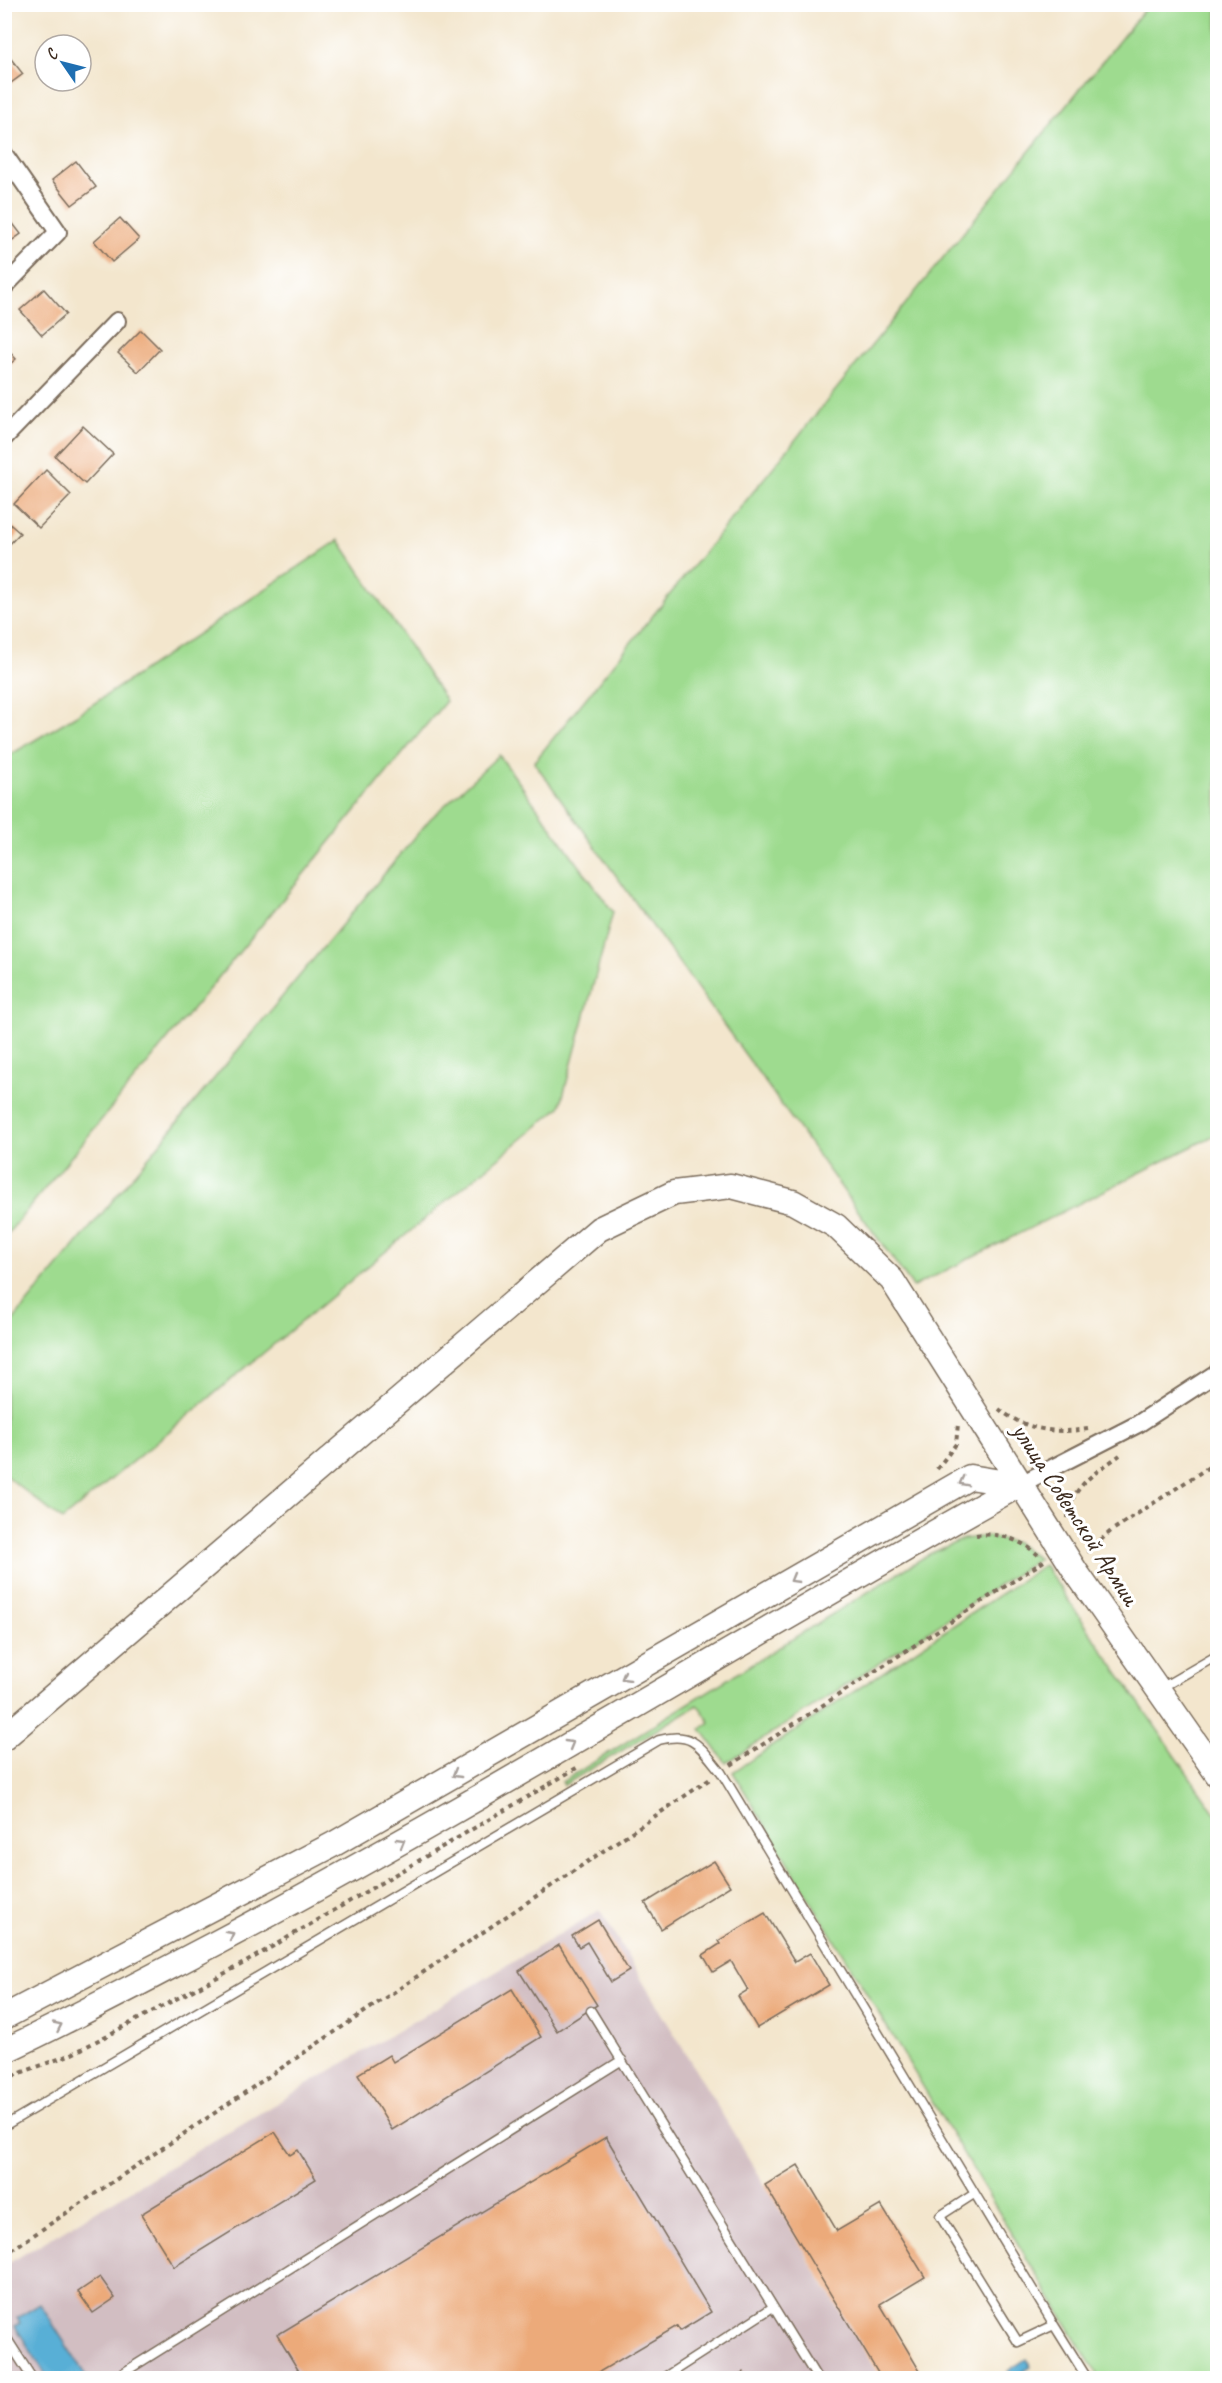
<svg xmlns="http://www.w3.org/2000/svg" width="1222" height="2383" viewBox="0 0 1222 2383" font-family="Caveat,sans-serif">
  <rect width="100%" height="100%" fill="#fff"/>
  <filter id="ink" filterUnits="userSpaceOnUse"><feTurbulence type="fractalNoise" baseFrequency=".0167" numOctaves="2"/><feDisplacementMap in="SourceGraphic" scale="12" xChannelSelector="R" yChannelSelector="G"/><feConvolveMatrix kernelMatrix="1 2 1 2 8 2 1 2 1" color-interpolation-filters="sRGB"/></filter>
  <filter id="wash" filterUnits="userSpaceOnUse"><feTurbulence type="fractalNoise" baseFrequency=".008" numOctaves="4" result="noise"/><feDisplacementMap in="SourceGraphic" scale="24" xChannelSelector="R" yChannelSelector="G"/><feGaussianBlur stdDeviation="1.35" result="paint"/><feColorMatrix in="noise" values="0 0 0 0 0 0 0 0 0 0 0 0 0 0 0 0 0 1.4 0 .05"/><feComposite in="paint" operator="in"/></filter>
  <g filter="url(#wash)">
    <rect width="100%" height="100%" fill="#f3e6cd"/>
    <!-- industrial -->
    <path fill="#d2bec2" d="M600 1910 880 2378H5L4 2266Z"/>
    <!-- green -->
    <path fill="#9edb8f" stroke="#6c8256" stroke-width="1.5" d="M1148 5H1217V1134L913 1287 534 762Z
      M339 540 446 701 5 1237V758L75 716Z
      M499 755 613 912 560 1107 62 1520 5 1475V1330L430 819Z
      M988 1536 1016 1543 1039 1559 726 1763 701 1729 710 1722 698 1705 564 1785 562 1782 929 1554 964 1539Z
      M1044 1565 1217 1816V2378H1099L733 1772Z"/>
    <!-- water -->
    <path fill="#59afd6" stroke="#4a6c7a" stroke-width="1.5" d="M40 2304 86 2376 82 2378H48L15 2326 20 2323 17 2318Z
      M1026 2359 1031 2367 1024 2371 1029 2378H1012L1008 2371Z"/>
    <g id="blocks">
      <!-- building -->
      <path fill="#ecaa7a" d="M4 50 23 74 4 88Z
        M76 161 96 187 72 205 52 180Z
        M4 212 21 234 4 246Z
        M120 218 139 239 112 262 94 241Z
        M44 289 66 314 42 335 20 310Z
        M141 330 160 349 138 372 118 353Z
        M4 346 16 359 4 369Z
        M83 426 113 454 85 484 55 456Z
        M46 470 71 495 39 528 14 504Z
        M4 519 20 533 4 550Z
        M714 1861 730 1886 661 1929 645 1903Z
        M765 1913 795 1962 810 1953 829 1985 757 2028 738 1996 748 1990 731 1961 713 1972 703 1955 720 1944 718 1941Z
        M598 1920 629 1971 611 1982 587 1942 579 1947 572 1936Z
        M559 1945 597 2005 557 2031 519 1971Z
        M512 1989 541 2037 392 2130 358 2074 389 2055 393 2062Z
        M275 2132 290 2155 298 2150 316 2179 174 2267 141 2214Z
        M606 2137 711 2312 680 2331 677 2326 589 2378H303L277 2335Z
        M798 2165 837 2231 881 2205 925 2277 880 2304 924 2378H881L765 2185Z
        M100 2277 115 2298 93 2313 78 2292Z
        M743 2372 748 2378H732Z"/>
    </g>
  </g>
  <g filter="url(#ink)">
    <use href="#blocks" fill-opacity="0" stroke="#7b6c5b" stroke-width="1.5"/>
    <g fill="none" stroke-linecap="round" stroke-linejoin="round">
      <defs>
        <path id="lane" d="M1161 1688 1218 1655
          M591 2011 817 2378
          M4 2126 659 1740C694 1731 700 1747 721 1772L1054 2325
          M974 2194 940 2216 1018 2342 1054 2325 1087 2378
          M4 2334 32 2378
          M115 2378 622 2060
          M663 2378 773 2307"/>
        <path id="street" d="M4 154 58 232 4 287
          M4 438 117 321
          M1019 1485 1138 1424 1218 1372"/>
        <path id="secondary" d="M4 1738 599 1229 674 1193 731 1186 793 1202 836 1226 892 1280 1076 1572 1218 1775
          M4 2017 334 1844 970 1477 1019 1485
          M4 2051C77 2017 147 1979 218 1942 490 1798 750 1634 1019 1485"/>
      </defs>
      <!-- lane casing -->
      <use href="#lane" stroke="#7b6c5b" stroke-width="11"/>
      <!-- street casing -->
      <use href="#street" stroke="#7b6c5b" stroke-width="20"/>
      <!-- secondary casing -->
      <use href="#secondary" stroke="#7b6c5b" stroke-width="27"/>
      <!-- path -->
      <path stroke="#7b6c5b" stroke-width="4" stroke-dasharray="4.5 4.5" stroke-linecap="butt" d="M999 1409C1025 1430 1055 1434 1088 1429
        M937 1469 956 1444 958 1424
        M1068 1518C1070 1486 1097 1472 1120 1455
        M976 1535C998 1532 1022 1540 1038 1555
        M1087 1552 1111 1531 1218 1461
        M731 1765 1044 1561
        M4 2079 72 2054 246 1962 580 1766
        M4 2255 710 1779"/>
      <!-- lane -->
      <use href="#lane" stroke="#fff" stroke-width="8"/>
      <!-- street -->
      <use href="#street" stroke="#fff" stroke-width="16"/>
      <!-- secondary -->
      <use href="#secondary" stroke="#fff" stroke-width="24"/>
    </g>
    <!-- one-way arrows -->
    <defs><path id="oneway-chevron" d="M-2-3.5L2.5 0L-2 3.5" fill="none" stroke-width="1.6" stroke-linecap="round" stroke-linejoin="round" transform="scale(1.5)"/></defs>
    <g stroke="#a79f9a">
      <use href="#oneway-chevron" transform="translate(963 1482) rotate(153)"/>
      <use href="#oneway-chevron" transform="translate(794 1579) rotate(150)"/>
      <use href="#oneway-chevron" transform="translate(625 1677) rotate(150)"/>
      <use href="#oneway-chevron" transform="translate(570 1744) rotate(-30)"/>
      <use href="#oneway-chevron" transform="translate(456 1774) rotate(150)"/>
      <use href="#oneway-chevron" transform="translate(401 1842) rotate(-30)"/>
      <use href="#oneway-chevron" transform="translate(230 1935) rotate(-28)"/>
      <use href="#oneway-chevron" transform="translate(58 2026) rotate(-25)"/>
    </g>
  </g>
  <g text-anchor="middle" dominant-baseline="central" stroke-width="6" stroke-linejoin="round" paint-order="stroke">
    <!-- street labels -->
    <g font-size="26" fill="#3b2a1e" stroke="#fff">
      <text transform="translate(1076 1514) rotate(57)">улица Советской Армии</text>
    </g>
  </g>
  <!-- margin -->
  <rect width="1222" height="2383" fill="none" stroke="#fff" stroke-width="24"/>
  <!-- north arrow -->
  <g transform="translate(63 63) rotate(305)"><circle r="28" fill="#ffffff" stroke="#b1aaa5" stroke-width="1.5"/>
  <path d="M0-4.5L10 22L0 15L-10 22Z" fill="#1f6fb2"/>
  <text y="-9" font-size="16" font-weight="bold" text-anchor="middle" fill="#3b2a1e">С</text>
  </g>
</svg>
